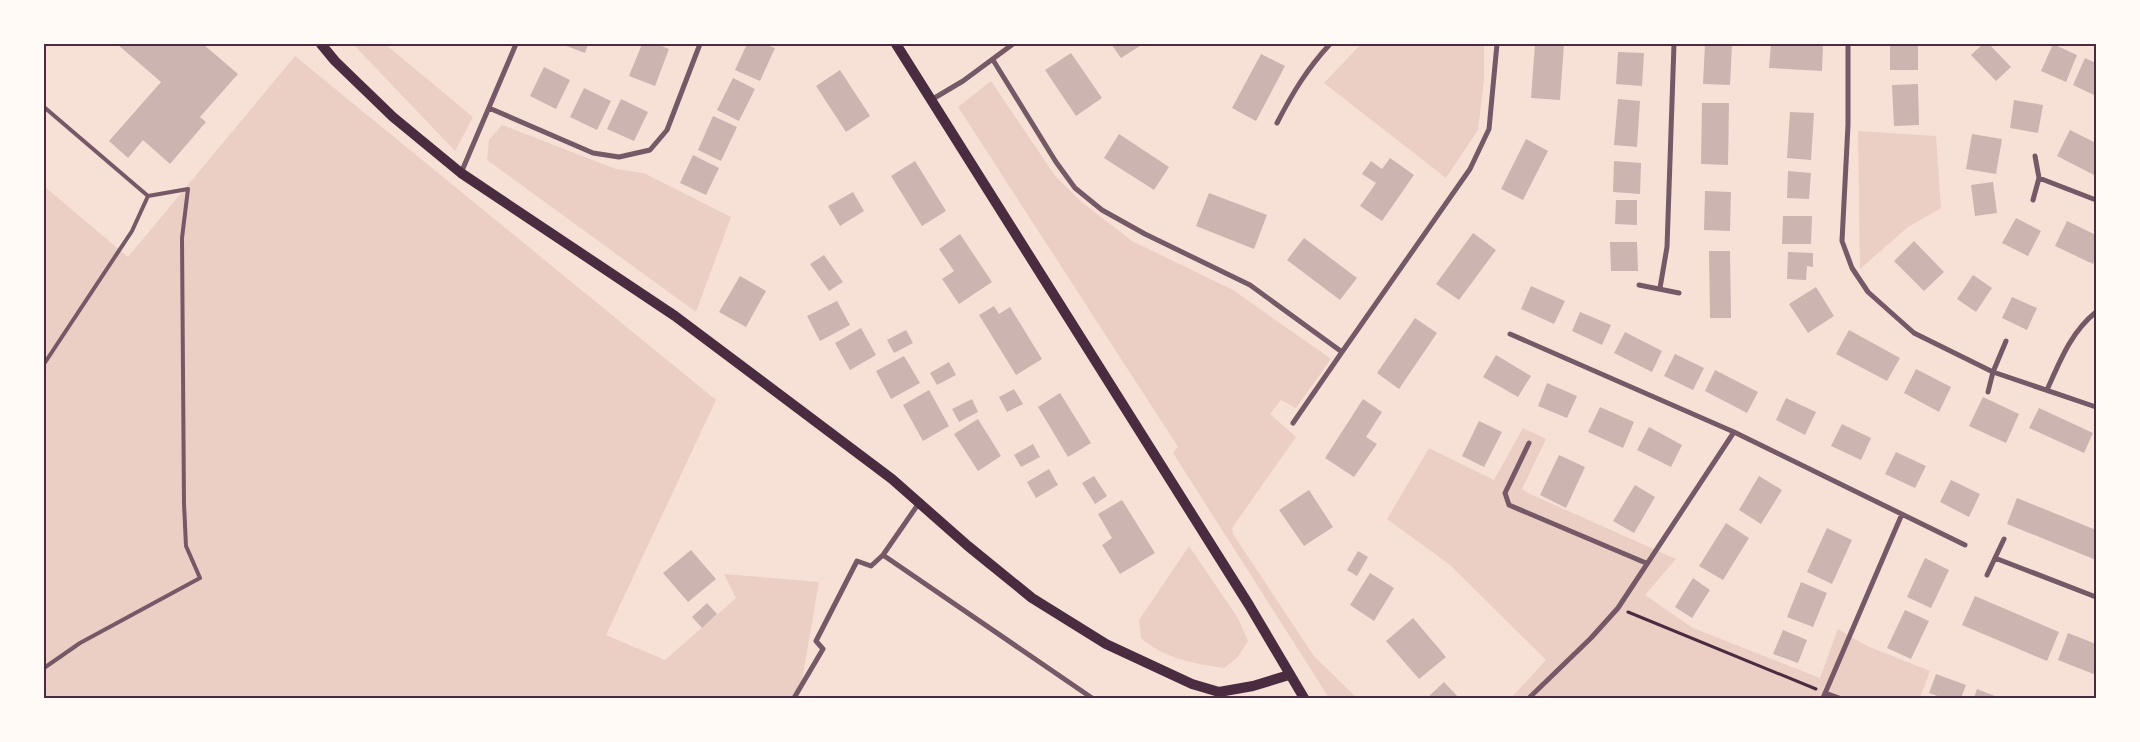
<svg xmlns="http://www.w3.org/2000/svg" width="2140" height="742" viewBox="0 0 2140 742" font-family="Inter,sans-serif">
  <rect width="100%" height="100%" fill="#f7e1d7"/>
  <!-- green -->
  <path fill="#ebcfc5" d="M353 44H385L473 117 455 151Z
    M1361 44H1484V80L1478 130 1446 178 1324 83Z
    M295 56 716 400 606 635 665 660 736 598 724 574 819 582 799 698H44V186L128 257Z
    M991 81 1056 177 1083 203 1132 241 1233 290 1331 359 1296 408 1281 400 1270 414 1296 437 1232 528 1233 534 1314 656 1357 698H1329L1173 453 1178 447 958 107Z
    M502 125 616 169 644 173 731 217 696 312 487 160 489 140Z
    M1858 131 1936 136 1941 208 1908 227 1860 269Z
    M1523 428 1546 439 1522 489 1528 493 1676 559 1645 595 1693 628 1820 678 1838 629 1865 645 1930 671 1920 698H1511L1546 660 1450 565 1387 519 1429 448 1494 480Z
    M1189 546 1238 618 1248 641 1237 658 1224 668C1195 664 1163 658 1141 638L1139 620Z"/>
  <!-- building -->
  <path fill="#ccb4b1" d="M117 44H203L238 74 200 117 206 122 170 164 143 140 128 158 109 141 161 82Z
    M561 44H588L585 53Z
    M642 44H657L669 49 655 86 629 76Z
    M747 44H764L775 48 760 81 735 70Z
    M1111 44H1143L1121 58Z
    M1535 44H1564L1560 100 1531 98Z
    M1705 44H1732L1730 85 1703 84Z
    M1771 44H1823L1822 71 1769 68Z
    M1890 44H1918V70H1890Z
    M1983 44H1989L2011 67 1996 81 1971 55Z
    M2053 44 2077 55 2066 82 2041 71Z
    M1618 52 1644 53 1642 86 1616 84Z
    M1071 53 1102 98 1076 116 1045 70Z
    M1261 54 1285 66 1256 121 1232 108Z
    M2085 58 2096 63V96L2073 85Z
    M544 67 570 80 556 109 530 96Z
    M840 70 870 116 846 132 816 86Z
    M733 78 755 89 739 121 717 110Z
    M1918 84 1919 125 1894 126 1892 85Z
    M584 88 611 101 597 130 570 117Z
    M621 99 648 112 634 141 607 129Z
    M1618 99 1640 101 1637 147 1614 145Z
    M2014 100 2043 105 2038 133 2010 128Z
    M1702 103H1729L1728 165 1701 164Z
    M1790 112 1814 113 1811 160 1787 158Z
    M713 116 737 127 721 161 698 150Z
    M2070 130 2096 143V176L2057 156Z
    M1119 134 1169 167 1154 190 1104 158Z
    M1972 134 2002 139 1996 174 1966 169Z
    M1526 139 1548 151 1523 200 1501 189Z
    M693 155 719 168 706 195 680 183Z
    M1390 158 1414 175 1382 221 1360 206 1376 183 1362 174 1371 161 1382 169Z
    M915 161 946 211 922 226 891 176Z
    M1614 161 1641 163 1640 194 1613 192Z
    M1788 171 1811 173 1809 199 1787 198Z
    M1993 182 1997 213 1975 216 1971 185Z
    M1705 191 1731 192 1730 231 1704 230Z
    M853 192 864 211 840 226 828 206Z
    M1209 193 1267 215 1254 249 1196 226Z
    M1616 200H1637V225L1615 224Z
    M1783 216H1812L1811 244H1782Z
    M2016 218 2041 231 2028 256 2002 243Z
    M2067 221 2096 235V256L2093 264 2055 246Z
    M1473 233 1496 250 1459 300 1436 284Z
    M960 234 992 282 959 304 942 279 954 271 939 249Z
    M1304 238 1357 278 1340 300 1287 260Z
    M1914 241 1944 272 1924 291 1894 261Z
    M1610 242H1637L1638 271H1611Z
    M1709 251H1730L1731 318H1710Z
    M1788 252 1813 253V267L1807 266 1806 280 1787 279Z
    M824 255 843 282 829 291 810 264Z
    M1973 275 1992 288 1976 312 1957 299Z
    M740 276 766 291 746 327 719 312Z
    M1531 286 1565 301 1554 324 1521 309Z
    M1816 287 1834 316 1808 333 1789 304Z
    M2012 297 2037 308 2027 330 2002 318Z
    M837 301 850 325 820 341 807 316Z
    M994 306 999 314 1010 307 1042 359 1016 375 979 315Z
    M1580 312 1611 325 1602 345 1572 331Z
    M1415 318 1437 333 1399 389 1377 373Z
    M861 328 876 355 850 370 835 343Z
    M906 330 913 343 894 353 887 340Z
    M1849 330 1900 358 1887 381 1836 354Z
    M1625 332 1662 351 1652 372 1614 353Z
    M1675 354 1704 368 1693 390 1664 376Z
    M1496 355 1531 376 1518 397 1483 377Z
    M904 356 920 383 891 399 876 371Z
    M949 362 956 375 937 385 930 373Z
    M1916 369 1951 387 1939 412 1904 393Z
    M1715 370 1758 392 1747 413 1705 391Z
    M1547 383 1577 396 1567 418 1538 406Z
    M1014 389 1023 404 1007 412 999 397Z
    M929 390 949 426 923 441 903 405Z
    M1060 393 1091 443 1068 457 1038 407Z
    M1983 397 2019 414 2006 443 1969 426Z
    M1786 398 1816 412 1805 435 1776 420Z
    M972 399 978 412 959 422 952 409Z
    M1363 399 1382 412 1366 437 1377 444 1354 477 1325 458Z
    M1600 407 1634 422 1623 448 1588 432Z
    M2039 408 2093 433 2084 453 2029 428Z
    M978 419 1001 456 978 471 954 434Z
    M1479 421 1502 432 1484 467 1462 456Z
    M1842 424 1871 438 1861 460 1831 446Z
    M1649 427 1682 445 1671 467 1637 450Z
    M1033 444 1040 457 1021 467 1014 455Z
    M1896 452 1926 466 1915 488 1885 474Z
    M1559 455 1585 467 1566 508 1540 495Z
    M1049 469 1058 485 1036 498 1027 482Z
    M1094 476 1107 496 1095 504 1082 483Z
    M1759 476 1782 490 1761 524 1739 510Z
    M1951 480 1980 494 1969 517 1940 502Z
    M1635 485 1655 497 1634 533 1613 521Z
    M1309 490 1333 527 1304 546 1279 510Z
    M2017 498 2096 530V560L2007 524Z
    M1122 500 1155 553 1120 574 1102 545 1112 538 1098 514Z
    M1726 523 1749 538 1723 580 1699 566Z
    M1827 528 1852 540 1832 584 1807 572Z
    M691 550 716 579 688 602 663 573Z
    M1358 551 1368 557 1357 576 1347 570Z
    M1925 558 1949 570 1931 608 1907 597Z
    M1370 573 1394 588 1374 621 1350 605Z
    M1693 578 1710 590 1692 618 1675 607Z
    M1801 582 1827 593 1813 627 1787 617Z
    M1975 596 2059 632 2047 661 1962 625Z
    M707 603 717 614 702 628 692 617Z
    M1905 610 1929 621 1911 659 1887 648Z
    M1413 618 1446 657 1419 679 1386 641Z
    M1783 630 1807 640 1798 663 1773 654Z
    M2068 633 2096 644V675L2058 660Z
    M1936 674 1966 685 1961 698H1943L1929 693Z
    M1444 682 1459 698H1427Z
    M1977 689 2000 698H1974Z"/>
  <g fill="none" stroke-linecap="round" stroke-linejoin="round">
    <!-- path -->
    <path stroke="#4a2c40" stroke-width="3" d="M1628 612 1816 689"/>
    <!-- service -->
    <path stroke="#755966" stroke-width="4" d="M44 63V64
      M44 107 148 196 132 231 44 364
      M44 668 80 643 200 578 186 546 184 504 182 238 188 189 148 196"/>
    <!-- minor -->
    <path stroke="#755966" stroke-width="5" d="M1848 44V125L1842 241 1852 268 1868 292 1914 333 1993 372 2096 407
      M993 60 1056 162 1075 188 1102 210 1145 234 1250 285 1342 352 1470 169 1489 129 1497 44
      M931 100 963 81 1013 44
      M489 108 593 153 619 157 650 150 667 130 700 44
      M1277 123C1293 92 1307 69 1330 44
      M461 173 516 44
      M2039 178 2096 200
      M2033 200 2039 178 2035 156
      M1639 285 1679 293
      M1660 288 1667 247 1674 44
      M1510 334 1734 432 1965 545
      M2047 390C2060 361 2071 332 2096 312
      M1988 392 1993 372 2006 341
      M1293 423 1342 352
      M1529 443 1505 493 1509 505 1646 563
      M919 503 883 555 1092 698
      M1995 558 2096 597
      M1987 575 2004 539
      M1825 693 1839 698
      M794 698 823 649 816 641 857 561 871 566 883 555
      M1529 698 1591 638 1618 608 1734 432
      M1823 698 1902 514"/>
    <!-- secondary -->
    <path stroke="#4a2c40" stroke-width="10" d="M321 44 335 61 393 117 461 173 675 316 892 479 968 546 1032 598 1106 644 1192 684 1219 692 1253 686 1289 675
      M896 44 1249 605 1304 698"/>
  </g>
  <!-- border -->
  <rect width="2140" height="742" fill="none" stroke="#fffaf5" stroke-width="90"/>
  <rect x="45" y="45" width="2050" height="652" fill="none" stroke="#4a2c40" stroke-width="2"/>
</svg>
